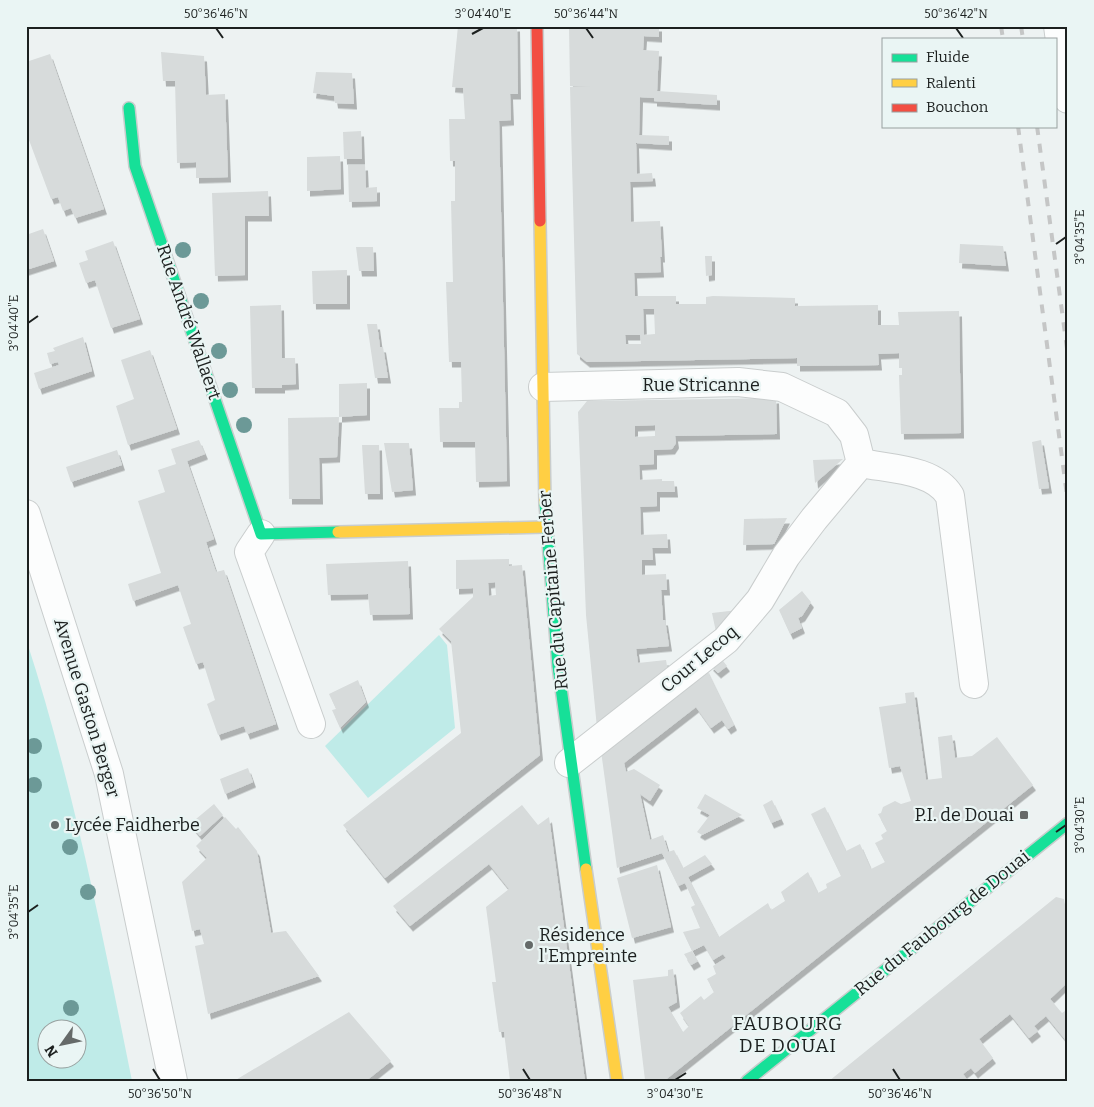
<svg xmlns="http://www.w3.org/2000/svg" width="1094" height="1107" viewBox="0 0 1094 1107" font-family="Bitter,serif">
  <defs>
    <filter id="shadow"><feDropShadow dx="3" dy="5.5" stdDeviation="0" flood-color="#0004"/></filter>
  </defs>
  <rect width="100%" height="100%" fill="#edf2f2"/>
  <!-- green -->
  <path fill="#bfebe8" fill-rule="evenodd" d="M439 635 447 645 455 728 368 798 325 746Z
    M26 639C73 784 102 932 132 1081H26ZM48 1030H78V1060H48Z"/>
  <!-- building -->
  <path fill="#d7dbdb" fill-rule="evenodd" filter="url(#shadow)" d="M458 26H517L518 94H510L511 120 499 121 507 481 476 482 475 442H440L439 408H459V402H462L461 362H449L446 282H453L451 201H455V161H450L449 119H465L463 88 452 87Z
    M569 26H659V37L644 36 643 50 659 51 657 91 717 95V105L654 101V98L640 97 639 135 669 136V145L636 143 637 174 652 173 653 181 630 182 631 222 660 221 662 257H660L661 272 634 273 635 296H676V304H706V297L713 296 795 298V306L878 305V325H899L898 312 959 311 961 433 901 434 899 375H902V368H899V353L878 354 879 365 797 366V358L587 362 577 354 570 87H590L570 86ZM643 309H654L655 334 644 335ZM625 335H640L641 344H626Z
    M161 52 204 56 206 95 225 94 228 177 196 178V162L177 163 175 81H163Z
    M50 54 104 209 75 218 71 208 63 211 58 197 51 199 26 132V62Z
    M316 72 352 73 354 104 335 103 334 96 313 93Z
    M361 131 362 159H344L343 132Z
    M340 156 341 189 307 191V157Z
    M348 165H365L366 188 377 187V201L349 202Z
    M268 191 269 216H245V275L215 276 212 193Z
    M43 229 54 261 26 270V235Z
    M113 241 140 319 111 328 95 280 86 283 79 263 88 260 85 251Z
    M960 244 1003 246 1006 266 959 263Z
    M356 247H373L374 271H359Z
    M705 256H712V275L706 276Z
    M347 270V304H313L312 271Z
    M281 305 282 358H295L296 384 282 385V388H252L250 306Z
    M367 324H377L380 347H383L388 378H375Z
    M83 337 92 371 39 389 34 373 59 365 58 362 50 364 47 353 55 351 53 348Z
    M150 350 177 429 128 445 116 406 134 399 121 360Z
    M367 383V415L339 417V384Z
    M776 398 777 434 675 436 676 443 672 449 654 450V464L639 465 640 480 662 479V481H674L675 492H657V506L640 507 641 535 667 534 668 548H652L653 560H642V575L666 574 667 590H661L663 620H665L669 646 636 649 638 663 666 660 668 672 597 728 586 615 578 412 587 401ZM655 425V436L635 437V426Z
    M339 417 337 457 319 458 320 499H289L288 418Z
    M199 440 205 454 187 461 214 539 206 542 216 572 224 570 276 724 247 734 244 726 218 735 207 704 215 700 203 662 196 664 183 627 191 624 178 585 133 601 128 584 161 573 138 501 165 492 158 470 176 464 171 449Z
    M1041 440 1049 488 1039 489 1032 442Z
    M384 443H409L413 490 392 492Z
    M362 445H379L380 494H365Z
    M117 450 122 465 71 482 66 467Z
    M843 459 815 483 813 460Z
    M787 518 774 544 743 545 744 519Z
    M509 559V566L522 565 540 755 385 878 343 825 461 733 451 641 439 629 473 597V588L456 589V560ZM495 582 496 595 489 596 488 583Z
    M408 561 410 614 370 615 368 594 328 595 326 564Z
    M802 591 811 602 802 616 798 618 802 628 790 634 779 610Z
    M738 610 716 632 712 613Z
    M720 657 727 666 718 673 710 665Z
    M706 668 734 725 728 729 722 720 711 728 696 707 624 763 626 772 634 769 660 785 650 801 640 794 650 840 663 835 668 852 674 850 683 868 705 855 712 864 688 877 719 937 768 903 771 910 785 901 781 892 808 872 818 893 827 888 826 884 841 876 811 814 825 807 846 851 860 844 871 869 885 862 875 843 883 839 881 835 887 831 878 814 881 813 883 807 895 801 901 804 911 801 900 766 889 768 879 707 906 703 905 693 914 692 926 780 942 778 938 737 952 735 955 758 972 756 997 737 1033 785 664 1081H648L645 1080 633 980 668 976V970L673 969 677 1002 668 1007 683 1032 689 1026 680 1013 701 996 704 1000 714 992 707 979 716 974 713 966 726 958 723 954 713 960 704 945 692 951 698 961 691 965 684 954 692 951 683 932 700 928 691 907 695 905 685 883 678 886 662 853 617 868 601 751Z
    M358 680 366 702 340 728 332 710 336 709 329 694Z
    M248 768 253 782 225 794 220 779Z
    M705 794 742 815 702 835 697 832 710 815 697 808Z
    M772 800 781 819 771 823 763 805Z
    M214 804 223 815 200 836 190 824Z
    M522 805 538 825 549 817 585 1081H510L504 1032H499L492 982H496L486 907 509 889 489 864 410 926 393 906Z
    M225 817 236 829 238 827 257 851 271 933 286 931 319 976 208 1014 195 946 204 944 200 929 192 931 182 882 207 858 196 846Z
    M657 865 671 927 632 938 617 878Z
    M1056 897 1064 899 1068 926V982L1050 999 1062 1013 1068 1009V1043L1046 1016 1034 1026 1038 1031 1029 1038 1010 1014 979 1039 993 1058 975 1073 971 1068 963 1074 968 1081H829Z
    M349 1012 391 1061 366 1081H234Z"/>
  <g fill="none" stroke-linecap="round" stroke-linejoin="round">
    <defs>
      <path id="street" d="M1058 26 1068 99
        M543 387 738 382 782 387 837 413 854 435 861 463C890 469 934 469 950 496L974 684
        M26 514 109 774 173 1081
        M261 534 249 552 311 724
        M569 763 726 640 760 600 786 556 814 519 861 463"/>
      <path id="fast" d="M129 108 135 166 261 534 338 532
        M545 503 558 666 586 869
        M747 1081 1068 823"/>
      <path id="slow" d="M540 221 545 503
        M338 532 545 527
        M586 869 617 1081"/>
      <path id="jam" d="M537 26 540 221"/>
    </defs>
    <!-- street casing -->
    <use href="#street" stroke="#c9cdcd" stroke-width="30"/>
    <!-- fast casing -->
    <use href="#fast" stroke="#c9cdcd" stroke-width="14"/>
    <!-- slow casing -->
    <use href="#slow" stroke="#c9cdcd" stroke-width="14"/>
    <!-- jam casing -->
    <use href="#jam" stroke="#c9cdcd" stroke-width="14"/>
    <!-- street -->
    <use href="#street" stroke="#fcfdfd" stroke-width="28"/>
    <!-- fast -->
    <use href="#fast" stroke="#16e098" stroke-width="11"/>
    <!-- slow -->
    <use href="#slow" stroke="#ffcf43" stroke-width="11"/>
    <!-- jam -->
    <use href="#jam" stroke="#f24e42" stroke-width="11"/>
    <!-- rail -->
    <path stroke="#c5c6c6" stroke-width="4" stroke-dasharray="9 9" stroke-linecap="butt" d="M1001 26 1003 39
      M1021 26 1023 39
      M1018 126 1068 503
      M1037 126 1068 356"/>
  </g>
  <!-- trees -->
  <g fill="#6c9997">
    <circle cx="183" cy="250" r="8"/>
    <circle cx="201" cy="301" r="8"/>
    <circle cx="219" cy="351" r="8"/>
    <circle cx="230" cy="390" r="8"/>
    <circle cx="244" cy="425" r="8"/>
    <circle cx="34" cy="746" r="8"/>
    <circle cx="34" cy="785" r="8"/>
    <circle cx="70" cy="847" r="8"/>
    <circle cx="88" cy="892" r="8"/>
    <circle cx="71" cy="1008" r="8"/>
  </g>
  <!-- ticks -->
  <path fill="none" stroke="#1c201f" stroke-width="2" d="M216 28 223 38M586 28 593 38M956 28 963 38M472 34 483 28M1056 244 1066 237M28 323 38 316M1056 832 1066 825M28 912 38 905M153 1069 160 1080M523 1069 530 1080M893 1069 900 1080M675 1080 686 1073"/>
  <!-- markers -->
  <g fill="#656a69" stroke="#eaf5f4" stroke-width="2">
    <rect x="1019" y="810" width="10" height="10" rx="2.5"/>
    <circle cx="55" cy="825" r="5"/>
    <circle cx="529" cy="945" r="5"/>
  </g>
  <g text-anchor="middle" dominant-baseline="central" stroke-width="4.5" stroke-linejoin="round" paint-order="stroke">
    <!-- street labels -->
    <g font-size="18" fill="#1c201f" stroke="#eaf5f4">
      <text transform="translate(189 322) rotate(71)">Rue André Wallaert</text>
      <text x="701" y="385">Rue Stricanne</text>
      <text transform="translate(553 590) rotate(-95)">Rue du Capitaine Ferber</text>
      <text transform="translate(699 659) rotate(-40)">Cour Lecoq</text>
      <text transform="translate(87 708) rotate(73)">Avenue Gaston Berger</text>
      <text transform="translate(942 923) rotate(-39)">Rue du Faubourg de Douai</text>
    </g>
    <!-- poi labels -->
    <g font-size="18" fill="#1c201f" stroke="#eaf5f4" text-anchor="start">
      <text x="1014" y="815" text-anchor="end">P.I. de Douai</text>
      <text x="65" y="825">Lycée Faidherbe</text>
      <text x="539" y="935">Résidence<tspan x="539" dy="21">l'Empreinte</tspan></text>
    </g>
    <!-- neighbourhood labels -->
    <g font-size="19" letter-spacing="1" fill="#1c201f" stroke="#eaf5f4">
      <text x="788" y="1023">FAUBOURG<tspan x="788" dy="22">DE DOUAI</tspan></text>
    </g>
  </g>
  <!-- border -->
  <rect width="1094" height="1107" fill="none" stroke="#eaf5f4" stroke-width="55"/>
  <!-- legend -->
  <rect x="882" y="38" width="175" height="90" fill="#eaf5f4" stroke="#98a09f"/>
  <rect x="892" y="54" width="25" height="8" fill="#16e098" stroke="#98a09f"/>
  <text x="926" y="62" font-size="15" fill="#1c201f">Fluide</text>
  <rect x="892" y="79" width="25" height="8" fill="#ffcf43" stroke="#98a09f"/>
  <text x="926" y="88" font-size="15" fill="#1c201f">Ralenti</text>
  <rect x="892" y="104" width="25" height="8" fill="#f24e42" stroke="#98a09f"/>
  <text x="926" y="112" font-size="15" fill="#1c201f">Bouchon</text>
  <!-- north arrow -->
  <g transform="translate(62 1044) rotate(237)"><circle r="24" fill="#eaf5f4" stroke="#98a09f"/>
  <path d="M0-4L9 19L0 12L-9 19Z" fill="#656a69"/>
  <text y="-8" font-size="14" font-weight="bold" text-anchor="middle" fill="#1c201f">N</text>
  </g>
  <rect x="28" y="28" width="1038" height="1052" fill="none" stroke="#1c201f" stroke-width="2"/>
  <g font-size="12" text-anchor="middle" fill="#1c201f">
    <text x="216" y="18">50°36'46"N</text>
    <text x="483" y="18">3°04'40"E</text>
    <text x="586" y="18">50°36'44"N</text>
    <text x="956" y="18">50°36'42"N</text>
    <text transform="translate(1080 237) rotate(-90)" y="4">3°04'35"E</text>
    <text transform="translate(14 323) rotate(-90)" y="4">3°04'40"E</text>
    <text transform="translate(1080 825) rotate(-90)" y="4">3°04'30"E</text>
    <text transform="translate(14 912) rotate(-90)" y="4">3°04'35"E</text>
    <text x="160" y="1098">50°36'50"N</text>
    <text x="530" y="1098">50°36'48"N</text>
    <text x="675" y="1098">3°04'30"E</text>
    <text x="900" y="1098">50°36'46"N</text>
  </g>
</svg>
